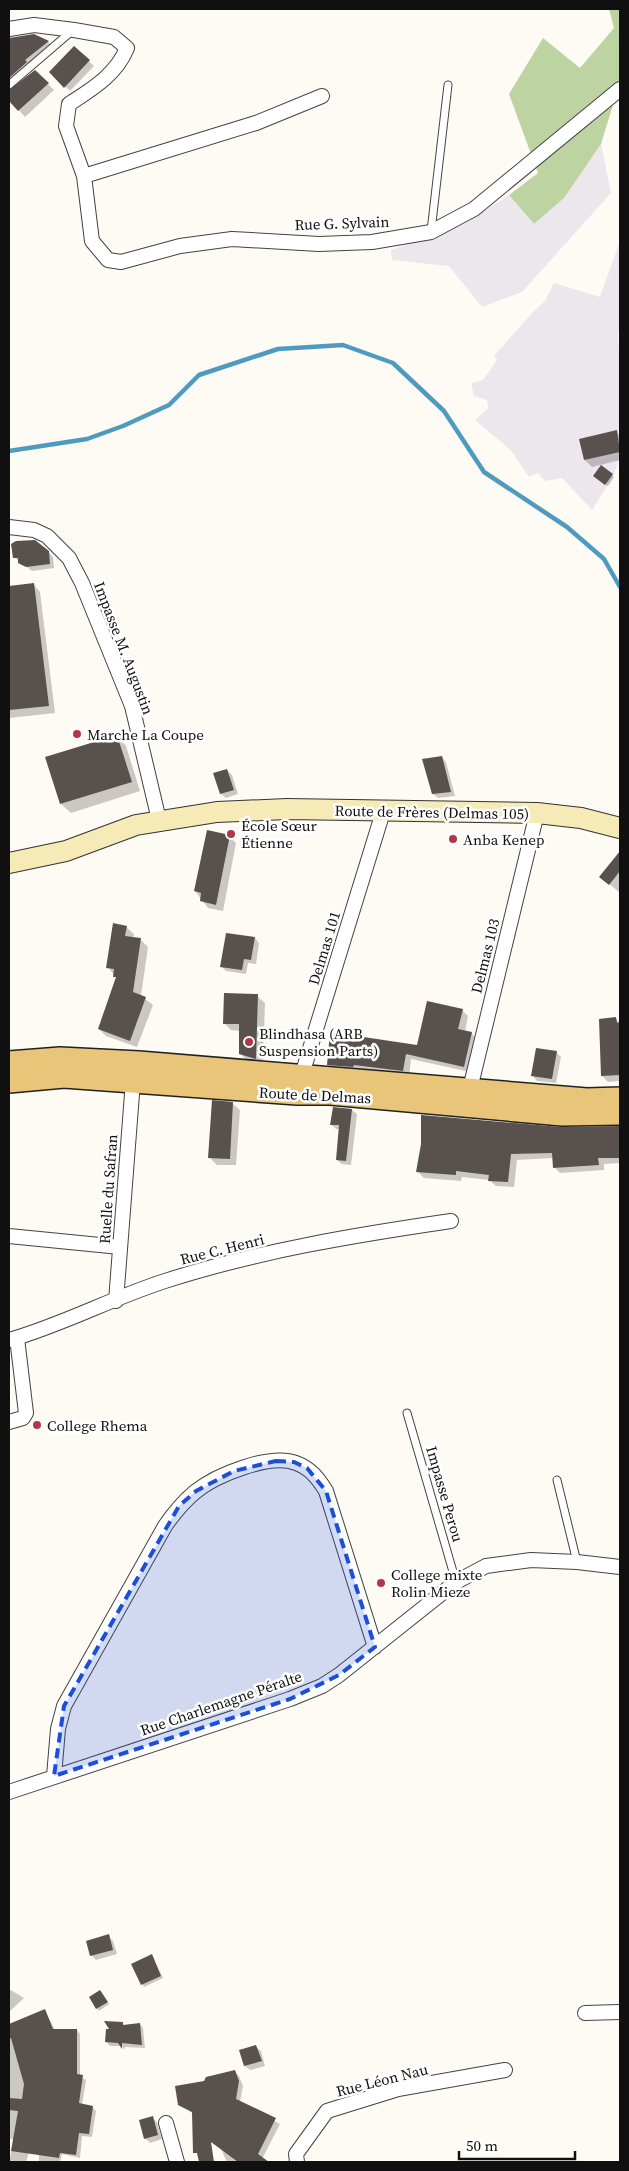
<svg xmlns="http://www.w3.org/2000/svg" width="629" height="2171" viewBox="0 0 629 2171" font-family="'Source Serif 4',serif">
  <rect width="100%" height="100%" fill="#fefbf5"/>
  <!-- industrial -->
  <path fill="#ece6ed" d="M601 144 611 193 522 292 482 307 449 266 392 260 391 250 464 224 509 195 534 224 564 198Z
    M620 241V328L618 335 620 365V457L613 477 592 510 562 478 545 481 538 473 529 477 511 450 475 420 488 408 487 400 474 396 471 383 483 380 497 360 494 356 533 312 545 301 554 283 600 297Z"/>
  <!-- forest -->
  <path fill="#bdd4a2" d="M609 9H620V82L601 144 564 198 534 224 509 195 538 173 509 94 543 38 580 68 614 28Z"/>
  <!-- shadow -->
  <path fill="#0003" d="M34 35 48 42 54 48 31 67 33 69 15 85 17 86 35 71 54 90 25 117 9 99V39Z
    M74 48 94 66 70 91 51 72Z
    M616 432 620 436V460L592 467 585 460Z
    M602 467 614 477 608 486 597 478Z
    M48 552 53 557 54 568 32 571 14 557Z
    M33 584 40 592 55 713 9 718V587Z
    M117 736 126 746 140 791 71 813 61 804Z
    M442 757 446 762 455 796 438 798 433 794Z
    M227 770 232 775 238 794 226 798 221 794 215 774Z
    M229 836 236 843 223 911 208 908 195 891Z
    M620 853V893L601 877Z
    M126 927 134 934 133 938 141 940 148 947 141 996 153 1005 137 1047 106 1036 99 1029 117 979 108 967Z
    M227 935 255 938 259 943 256 964 248 963 246 974 226 971 221 966Z
    M257 996 265 1003 263 1065 247 1061 240 1053V1031L231 1030 224 1023Z
    M462 1010 468 1016 465 1032 471 1033 477 1039 470 1072 411 1059 409 1077 334 1071 328 1065 418 1046Z
    M616 1019 620 1023V1081L608 1082 602 1076Z
    M556 1052 561 1057 556 1083 537 1081 533 1076Z
    M232 1103 240 1110 236 1165H217L210 1158Z
    M334 1108 352 1110 357 1114 351 1165 342 1164 337 1160 340 1129H336L332 1125Z
    M620 1127V1163L604 1164V1170L560 1173 554 1167V1158L517 1160 514 1187 496 1186 489 1180 462 1177 461 1181 424 1178 418 1172 561 1129Z
    M108 1936 113 1941 117 1954 96 1960 91 1955Z
    M152 1956 163 1978 144 1987 133 1965Z
    M9 1989 24 1998 9 2012Z
    M100 1991 109 2004 99 2011 90 1998Z
    M45 2011 55 2030H77L80 2034V2076L86 2080 82 2105 93 2108 96 2111 92 2137 82 2136 80 2158 62 2154 60 2162H39L38 2122 26 2162H9L14 2140 9 2138V2026Z
    M123 2024 125 2026 140 2024 143 2028 145 2048 125 2047V2050L122 2046H110L106 2042Z
    M256 2047 261 2051 265 2066 250 2070 245 2066 241 2051Z
    M235 2072 239 2076 243 2086 240 2102 280 2124 262 2159 267 2162H227L214 2134 194 2114 179 2105 205 2082Z
    M152 2118 157 2122 162 2139 150 2143 145 2138Z"/>
  <g fill="none" stroke-linecap="round" stroke-linejoin="round">
    <!-- stream -->
    <path stroke="#4e9bbf" stroke-width="4.5" d="M9 451 87 439 123 426 169 405 199 375 278 349 343 345 393 363 444 411 484 472 567 527 604 559 620 587"/>
  </g>
  <!-- building -->
  <path fill="#58514e" d="M34 34 49 41 25 60 27 62 9 78V38Z
    M74 46 90 60 64 88 49 72Z
    M35 70 49 83 18 111 9 101V90Z
    M617 430 620 452 584 460 579 439Z
    M601 465 613 474 605 485 593 476Z
    M35 540 49 551 50 564 26 567 18 563V558H13L11 544 16 541Z
    M34 583 49 706 9 710V586Z
    M117 735 132 782 60 804 45 757Z
    M442 756 451 792 432 794 422 759Z
    M227 769 234 790 220 794 213 773Z
    M207 830 230 835 216 905 200 901 201 893 194 891Z
    M620 851V871L609 885 599 877Z
    M113 923 127 926 125 936 141 938 133 992 146 997 130 1041 98 1029 116 977H113L114 969 106 968Z
    M226 933 255 937 251 960 244 959 242 970 220 967Z
    M224 993 258 994 256 1059 239 1054V1024H223Z
    M427 1001 463 1009 458 1029 472 1032 464 1067 406 1054 403 1071 354 1065 353 1067 327 1065 330 1032 417 1045Z
    M616 1017 617 1023 620 1022V1075L601 1076 599 1019Z
    M536 1048 557 1051 552 1079 531 1076Z
    M212 1100 233 1102 230 1159 208 1158Z
    M333 1107 352 1109 346 1161 336 1160 339 1125H330Z
    M421 1115 561 1127 620 1126V1158H598L599 1165 553 1168 552 1153 511 1154 508 1182 488 1181 489 1175 456 1171V1175L416 1172 421 1144Z
    M109 1934 113 1950 90 1956 86 1941Z
    M152 1954 161 1976 141 1985 131 1964Z
    M100 1990 108 2002 96 2009 89 1997Z
    M45 2009 53 2029H77V2074L83 2075 79 2103 93 2106 89 2134 79 2133 76 2155 60 2153 59 2158 11 2151 18 2111 9 2110V2098L22 2099 24 2084 11 2038 9 2039V2024Z
    M104 2021 123 2022V2025L140 2023 142 2045 122 2043V2049L118 2043 105 2042 106 2029H109Z
    M256 2045 262 2061 244 2066 239 2050Z
    M235 2070 239 2081 236 2099 276 2118 258 2154 269 2162H238L211 2142 214 2162H199L197 2153H193L192 2112 178 2105 175 2086 204 2081 206 2077Z
    M153 2116 158 2135 144 2139 139 2120Z"/>
  <g fill="none" stroke-linecap="round" stroke-linejoin="round">
    <defs>
      <path id="lane" d="M9 85 73 30
        M431 231 448 85
        M407 1413 456 1582
        M557 1480 577 1562"/>
      <path id="street" d="M9 29 34 25 74 30 114 37 127 48C116 75 92 89 69 104L66 126 84 176 92 241 108 260 121 262 180 246 232 239 319 244 372 242 431 232 474 209 620 89
        M84 176 256 123 322 96
        M9 527 34 530 47 536 69 558 82 583 132 706 159 820
        M300 1081 383 812
        M468 1097 537 813
        M9 1236 120 1247
        M116 1301 133 1081
        M9 1340C62 1325 112 1298 165 1281 258 1251 355 1235 451 1221
        M9 1422 23 1418 26 1413 17 1338
        M54 1776 58 1729 64 1706 165 1526C174 1513 183 1502 195 1492 216 1475 270 1453 296 1463 310 1468 318 1478 326 1491L375 1647
        M9 1792 290 1699 322 1686 339 1675 456 1582 486 1566 531 1560 577 1562 620 1567
        M585 2013 620 2012
        M166 2123 177 2162
        M297 2162 296 2154 327 2111 398 2089 505 2070"/>
      <path id="secondary" d="M9 863 66 851 136 825 217 812 287 809 537 813 581 818 620 828"/>
      <path id="primary" d="M9 1062 60 1058 139 1062 587 1099 620 1098
        M9 1082 64 1077 297 1094H330L562 1115 620 1114"/>
    </defs>
    <!-- lane casing -->
    <use href="#lane" stroke="#434343" stroke-width="9"/>
    <!-- street casing -->
    <use href="#street" stroke="#434343" stroke-width="16"/>
    <!-- secondary casing -->
    <use href="#secondary" stroke="#323232" stroke-width="22"/>
    <!-- primary casing -->
    <use href="#primary" stroke="#212121" stroke-width="24"/>
    <!-- lane -->
    <use href="#lane" stroke="#fff" stroke-width="7"/>
    <!-- street -->
    <use href="#street" stroke="#fff" stroke-width="14"/>
    <!-- secondary -->
    <use href="#secondary" stroke="#f6eab7" stroke-width="20"/>
    <!-- primary -->
    <use href="#primary" stroke="#e9c579" stroke-width="21"/>
  </g>
  <!-- marked area -->
  <path fill="#1d4ed8" fill-opacity="0.2" stroke="#1d4ed8" stroke-width="4" stroke-dasharray="10 6" stroke-linejoin="round" d="M276 1461 294 1462 307 1468 326 1491 375 1647 339 1675 290 1699 54 1776 64 1706 179 1506 196 1491 234 1471Z"/>
  <!-- markers -->
  <g fill="#b13747" stroke="#fff" stroke-width="2">
    <circle cx="77" cy="734" r="5"/>
    <circle cx="231" cy="834" r="5"/>
    <circle cx="453" cy="839" r="5"/>
    <circle cx="249" cy="1042" r="5"/>
    <circle cx="37" cy="1425" r="5"/>
    <circle cx="381" cy="1583" r="5"/>
  </g>
  <g text-anchor="middle" dominant-baseline="central" stroke-width="5" stroke-linejoin="round" paint-order="stroke">
    <!-- street labels -->
    <g font-size="15" fill="#101010" stroke="#fff">
      <text transform="translate(342 223) rotate(-2)">Rue G. Sylvain</text>
      <text transform="translate(124 648) rotate(69)">Impasse M. Augustin</text>
      <text transform="translate(432 812) rotate(1)">Route de Frères (Delmas 105)</text>
      <text transform="translate(324 948) rotate(-73)">Delmas 101</text>
      <text transform="translate(485 956) rotate(-76)">Delmas 103</text>
      <text transform="translate(315 1095) rotate(3)">Route de Delmas</text>
      <text transform="translate(108 1189) rotate(-86)">Ruelle du Safran</text>
      <text transform="translate(222 1249) rotate(-14)">Rue C. Henri</text>
      <text transform="translate(445 1494) rotate(74)">Impasse Perou</text>
      <text transform="translate(221 1703) rotate(-19)">Rue Charlemagne Péralte</text>
      <text transform="translate(382 2080) rotate(-14)">Rue Léon Nau</text>
    </g>
    <!-- poi labels -->
    <g font-size="15" fill="#101010" stroke="#fff" text-anchor="start">
      <text x="87" y="734">Marche La Coupe</text>
      <text x="241" y="825">École Sœur<tspan x="241" dy="17">Étienne</tspan></text>
      <text x="463" y="839">Anba Kenep</text>
      <text x="259" y="1033">Blindhasa (ARB<tspan x="259" dy="17">Suspension Parts)</tspan></text>
      <text x="47" y="1425">College Rhema</text>
      <text x="391" y="1574">College mixte<tspan x="391" dy="17">Rolin Mieze</tspan></text>
    </g>
  </g>
  <!-- border -->
  <rect width="629" height="2171" fill="none" stroke="#101010" stroke-width="20"/>
  <!-- scale -->
  <path d="M459 2151v8h116v-8" fill="none" stroke="#101010" stroke-width="2.5"/>
  <text x="466" y="2151" font-size="15" fill="#101010" stroke="#ffffff" stroke-width="4" paint-order="stroke">50 m</text>
</svg>
